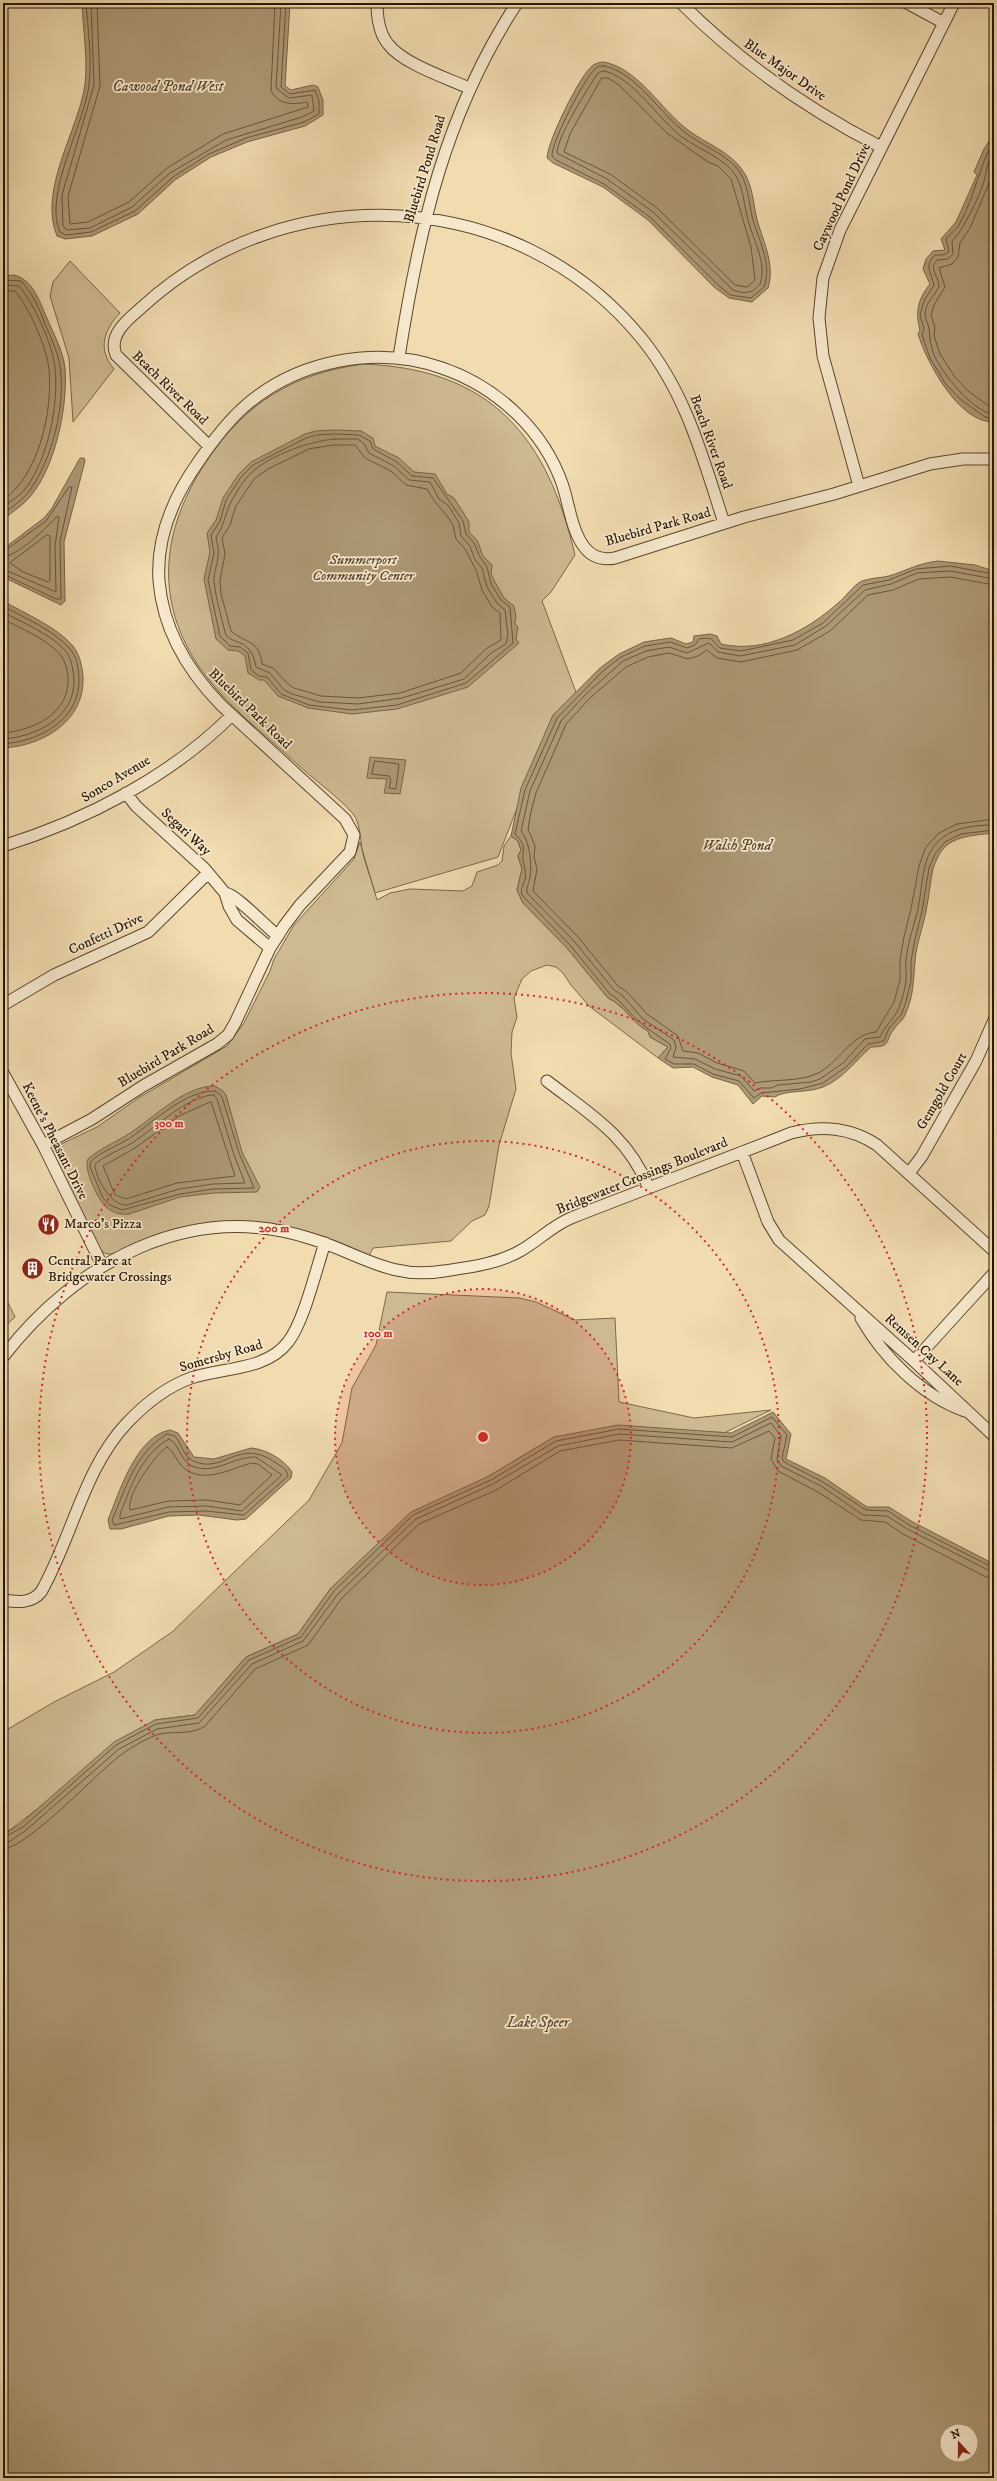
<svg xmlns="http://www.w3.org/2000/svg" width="997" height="2481" viewBox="0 0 997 2481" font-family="'IM FELL DW Pica',serif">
  <rect width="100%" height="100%" fill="#f1dcb0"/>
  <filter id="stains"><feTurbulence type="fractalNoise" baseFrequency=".005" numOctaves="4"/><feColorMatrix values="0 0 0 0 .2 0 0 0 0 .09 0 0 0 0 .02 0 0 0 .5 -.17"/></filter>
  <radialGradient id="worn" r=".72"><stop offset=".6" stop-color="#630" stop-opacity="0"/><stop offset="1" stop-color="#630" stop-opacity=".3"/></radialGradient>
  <!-- green -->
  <path fill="#ceba92" stroke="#7a684a" d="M70 261 120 313C104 330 97 349 114 369L73 422 69 358 50 296 53 282Z
    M363 364C491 369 547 436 575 555L551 592 542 601 576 692 553 716 498 857 375 893C371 877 362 858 361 841 360 835 359 822 354 815 342 800 311 777 296 763 264 734 227 706 202 671 153 602 161 530 206 462 245 403 292 374 363 364Z
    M511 836 518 841 521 850 518 856 522 869 517 890 523 903 567 948 608 998C624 1005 632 1023 648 1031L650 1037 668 1047 658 1058 589 1006 571 985 563 973 556 967 547 965 531 971 522 979 514 998 517 1017 512 1032 511 1053 516 1089 499 1145 489 1206 485 1215 472 1221 451 1241 373 1248 369 1256C315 1228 249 1213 188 1227 170 1231 152 1236 135 1243 127 1246 118 1254 110 1254 104 1254 101 1251 97 1247L53 1154 55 1147 97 1127 140 1097 227 1046 244 1023 270 971 274 959 294 925 354 859 360 842 377 900 390 893 410 889 463 891 472 886 477 872 498 865 502 861 504 846Z
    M387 1292 519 1298 536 1302 575 1320 615 1318 619 1402 694 1418 771 1410 716 1437H554L489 1476 331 1588 298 1634 246 1657 195 1715 155 1720 3 1835V1732L54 1702 114 1672 172 1632 309 1500 342 1443 352 1388 376 1345Z
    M3 1293 15 1317 3 1328Z"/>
  <!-- water -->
  <path fill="#ac9874" stroke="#766446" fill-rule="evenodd" d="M82 3H290L285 86 291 90 313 85 318 87 323 100V115L305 126 247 142 211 157 175 180 138 214 92 236 65 239 57 236C38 190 78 131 85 85 88 58 83 30 82 3Z
    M604 62C639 69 660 109 688 130 706 144 730 151 743 171 752 184 753 200 756 215 761 238 776 263 768 288L752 302 729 298 714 287 648 220 603 187 553 163 547 158C548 140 579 77 592 66 596 63 600 62 604 62Z
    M994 134V422C959 423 927 363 918 334L920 330C915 312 918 299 930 284L923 269 926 259 933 251 945 250 941 239 956 222 977 175 974 172 984 149Z
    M14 275C33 280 39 300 46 316 53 333 63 350 65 368 68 405 56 463 33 493 25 504 14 511 3 519V276Z
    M336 430 361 431 373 438 375 446 399 458 414 472 435 474 447 494 454 498 461 509 469 522V532L477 540 483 556 492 565 491 574 495 582 504 598 514 606 516 617 515 624 518 627 516 639 519 643 468 687 397 709 352 714 308 708 278 696 264 680H259L248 673 245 656 238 651 228 650 216 639 204 579 210 552 207 533 216 520 223 498 238 475 251 462 305 434 316 431Z
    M80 458H84L85 461 64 542 65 601 61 605 3 577V549L44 518 52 508Z
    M938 561 975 565 994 571V833C979 835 960 835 947 845 940 851 936 860 933 869 930 882 929 897 926 911 923 928 916 944 915 962 913 982 914 995 905 1015 903 1021 897 1024 894 1029 884 1042 892 1047 871 1047 855 1061 843 1079 823 1087 809 1093 784 1090 775 1097L762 1096 753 1104 738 1085 712 1077 693 1067 673 1068 658 1058 668 1047 650 1037 648 1031C632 1023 624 1005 608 998L567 948 523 903 517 890 522 869 518 856 521 850 518 841 511 836 521 788 553 715 600 668 619 654 644 642 657 640 671 638 686 644 693 642 694 636 710 634 717 636 721 644C764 654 806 631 837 604 845 598 853 585 862 581 870 578 880 578 889 576 908 570 916 564 938 561Z
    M3 601C24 613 57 627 73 646 80 655 82 666 83 677 85 721 43 746 3 748Z
    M370 757 406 760 400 794 384 793 387 779 367 778Z
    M215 1086 223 1091 226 1095 242 1152 260 1187 257 1192 214 1193 180 1197 129 1214C121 1215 113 1213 106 1207 98 1200 83 1168 88 1159 99 1149 114 1143 127 1135 153 1119 183 1086 215 1086Z
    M773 1412 791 1434 786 1459 825 1478 867 1507H889L911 1521 994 1564V2478H3V1835L20 1824 114 1742 155 1720 195 1715 246 1657 298 1634 331 1588 411 1512 489 1476 554 1437 618 1425 731 1433ZM947 2431H971V2455H947Z
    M170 1430 178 1433 194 1457 214 1459 251 1448C265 1449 284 1459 292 1472L291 1478 246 1519 237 1520 199 1515 169 1516 121 1529H110L108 1520C119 1493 136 1436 170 1430Z"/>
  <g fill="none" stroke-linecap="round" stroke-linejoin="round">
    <!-- shore -->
    <path stroke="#69563a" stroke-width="1" d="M86 3C88 30 92 58 89 85 84 125 43 195 60 232L66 235 91 232 135 211 173 177 209 154 246 138 304 122 319 114V101L315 90 290 94 281 87 286 3
      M91 3 94 85 62 195 63 226 67 230 90 228 132 207 170 173 226 140 302 117 314 111 312 95 289 98 276 88 281 3
      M97 3 100 86 68 196 70 224 88 222 129 202 167 168 223 134 308 107 307 102C293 105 277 105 271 90L275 3
      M604 66C638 72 663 120 693 138 708 148 732 158 741 174 748 187 749 202 752 216 757 238 773 263 764 287L751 298 730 295 717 284 650 217 604 184 556 160 552 156C551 143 585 77 595 69 598 66 601 66 604 66Z
      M604 71C632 76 659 120 682 137 698 149 725 158 736 176 743 188 744 203 747 216 751 237 768 262 760 284 752 294 744 294 733 290L653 212 607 179 557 153C557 137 588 88 598 73Z
      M602 78H608L619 85 667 133 708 162 718 166 731 179 751 247 755 280 747 287 735 285 657 208 610 174 564 152 570 134Z
      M994 140C979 166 975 196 960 223 957 230 950 233 946 239L949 252 943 255H935C923 266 932 273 934 285L924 301 920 315 924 329 922 335 930 358 945 383 960 399 985 417 994 419
      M994 151C988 159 987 167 985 177 983 190 962 233 952 241L953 254 948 259 937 260C928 269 939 276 939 286 935 296 924 304 925 316 926 320 928 324 929 328 930 338 930 344 934 355 942 373 973 413 994 414
      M994 164 990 181 970 228 960 243 958 257 952 264 939 268 945 287 934 305 931 315 935 327 934 336 940 354 954 376 968 391 990 407 994 408
      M3 280 21 281C33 294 39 308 45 324 51 338 58 352 60 367 66 405 52 459 30 490 23 500 13 506 3 514
      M3 285 19 286C34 304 53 345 55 368 59 405 48 458 26 488 20 496 11 501 3 507
      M3 291H15C29 307 47 348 49 369 53 410 39 476 3 500
      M336 434 359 435 370 441 373 449 397 462 412 476 433 478 463 521 466 534 474 543 480 557 487 567 491 584 501 600 510 607 513 643 466 683 397 705 352 710 309 705 281 694 267 677 259 676 251 670 248 653 240 647 230 646 220 636 208 580 214 553 211 535 220 521 226 500 241 477 253 465 306 438 317 435Z
      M335 439H358L365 445 369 453 394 466 409 480 430 482 439 499 448 505 459 523 461 536 470 546 475 560 482 568 487 587 497 603 505 610 508 635 506 644 491 653 464 679 402 698 358 704 320 702 292 694 284 690 270 673 256 667C251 635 228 646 225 632 221 616 216 599 214 582 213 573 218 564 218 555 219 549 217 543 216 537 224 526 225 515 230 504 235 494 243 481 251 473 270 455 310 441 335 439Z
      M334 445H355L365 458 391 471 406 485 427 489 435 502 448 517 453 525 456 539 465 549 476 570 482 590 492 607 500 613 501 640 487 648 461 673 400 693 358 698 321 696 294 688 289 685 273 668 262 664C259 639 246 644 231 631L221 594 220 580 225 554 222 538 230 525 236 506 254 479 268 469 309 449Z
      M47 535 50 536V580L48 582 23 572 10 563Z
      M3 552 46 521 69 487H72L60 541 61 599H56L3 574
      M3 557C17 556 47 528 56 517H59L55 546 56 592 3 569
      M994 574 950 566 916 569 889 580 863 585 823 623 793 640 741 651 720 648C710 639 715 637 699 639L695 645 687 648 670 642 658 644 645 646 621 657 603 671 557 718 525 790 515 834C523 843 524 843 523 855 522 863 527 869 525 880 523 886 520 889 522 895L570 945 610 994C621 1000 626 1010 635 1018 646 1028 658 1036 670 1044L671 1048 665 1059 674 1064H694L713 1074 739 1081 754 1098 761 1093 800 1089 823 1083 846 1067 868 1044 884 1041 889 1028 901 1015 905 1005 911 981V961L915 939 922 911 929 868 935 854 945 842 961 834 994 830
      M994 579 950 571 917 573 891 584 865 590 826 626 795 645 740 656 718 652 709 643 687 653 669 647 646 651 623 661 587 693 561 721 530 791 521 831C530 842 532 864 530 877 529 883 526 888 527 893L574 941 614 990 622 995 643 1019 674 1040 676 1047 673 1057 695 1059 715 1069 741 1076 754 1091 761 1088H771L778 1085 811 1082 820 1079 843 1063 865 1039 880 1037C885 1026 891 1022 897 1012 901 1004 905 990 906 980 907 973 905 966 906 959 908 942 914 925 918 909 923 885 921 854 942 838 955 827 977 825 994 825
      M994 585 950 577 919 579 893 590 868 595 830 631 797 650 741 662 717 658 707 650 698 656 688 659 669 653 648 657 626 667 591 697 566 724 536 793 531 811 528 829 535 846 534 857 537 869 533 891 578 937 618 986 626 991 647 1014 678 1036 683 1051 698 1053 717 1063 744 1071 755 1083C774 1079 798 1082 816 1074 839 1064 850 1034 876 1032L894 1002 900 980V959L904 937 911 909 919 866 926 847 939 833 957 824 994 819
      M3 606C23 617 55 631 70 649 77 657 78 667 79 677 81 719 41 741 3 744
      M3 612C21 622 55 636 67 653 72 661 73 670 74 679 76 717 36 737 3 739
      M3 619C20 628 51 641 62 657 66 663 67 670 68 677 70 714 34 730 3 733
      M375 761 399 764 396 789 389 788 391 780 389 776 372 774Z
      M215 1091 222 1097 239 1153 254 1188 213 1189 180 1194 122 1210 110 1205 103 1198 90 1167 91 1161C102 1151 118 1146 130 1138 153 1122 186 1090 215 1091Z
      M214 1095 217 1099 234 1155 245 1183 213 1184 179 1189 127 1205C111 1206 95 1178 95 1164 106 1155 120 1150 132 1143 154 1129 188 1095 214 1095Z
      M211 1102 235 1176 177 1183 126 1199 115 1195 103 1166 135 1148 179 1116Z
      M167 1434 175 1436C182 1444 183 1456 193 1461 225 1475 238 1436 276 1463 281 1466 287 1469 288 1476L244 1515 206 1511 169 1512 114 1525 112 1520C126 1488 135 1453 167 1434Z
      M169 1439C178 1442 180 1459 190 1465 213 1477 233 1456 256 1457L282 1475 242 1511 206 1506 168 1507 120 1519C119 1514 123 1507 125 1502 134 1478 145 1452 169 1439Z
      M167 1447C174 1451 178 1464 185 1469 206 1484 231 1468 252 1463L258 1464 272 1475 240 1505 207 1500 169 1501 130 1510C126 1495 154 1456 167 1447Z
      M3 1838 23 1827 116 1745 156 1724 198 1718 249 1660 301 1637 334 1591 413 1515 491 1480 556 1441 619 1429 732 1437 772 1417 787 1435 782 1458 784 1462 823 1482 866 1510 888 1511 909 1525 994 1568
      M3 1843 9 1842 25 1831 119 1749 157 1729 199 1723 252 1664 303 1641 338 1594 416 1519 493 1484 558 1446 619 1434 732 1442 771 1423 781 1436 777 1459 781 1466 821 1486 863 1515 887 1516 907 1529 994 1573
      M3 1849C28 1848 97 1772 122 1754 132 1747 148 1737 160 1734 174 1731 193 1735 205 1726L255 1669 308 1645 342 1598 419 1524 496 1490 560 1451 619 1440 732 1448 769 1431 775 1438 771 1459 778 1471 818 1492 861 1520 885 1522 903 1534 986 1577 994 1579"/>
    <defs>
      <path id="minor" d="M377 3C377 17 379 33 388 44 403 64 447 78 469 88
        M681 3C740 62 807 109 881 147
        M907 3 944 23
        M399 357C419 229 445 113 517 3
        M209 446 116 355C108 335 127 320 141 308 285 175 517 185 642 339 686 393 703 458 724 523
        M859 486 823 356 819 318 823 278 840 230 954 3
        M126 793 136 806 204 868 225 893 229 906 237 920 270 948
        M3 846C86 820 170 777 232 715
        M225 893C237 895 265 926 278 936
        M3 1005 54 975 148 932 208 873
        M3 1073 43 1145 102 1265
        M547 1081C591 1115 627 1135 649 1188
        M43 1145 92 1119 143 1086 217 1044 228 1035 235 1023 270 948 284 926 300 905 350 852 354 835 345 819 221 705C188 671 163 629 159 581 156 537 174 496 199 461 212 442 226 423 244 407 297 360 376 345 442 368 497 387 544 430 563 486 569 505 572 532 585 548 593 558 604 560 615 558L744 517 834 494 930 464 963 459H994
        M742 1152 768 1222 779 1240 914 1361 994 1436
        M909 1173 922 1156 976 1061 994 1020
        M861 1318C883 1357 922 1396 965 1411
        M3 1357C76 1262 191 1199 312 1239 361 1254 390 1280 444 1271 470 1267 497 1264 520 1251 538 1241 552 1226 571 1218 644 1189 718 1162 791 1133 822 1125 850 1127 877 1145L994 1251
        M914 1361 994 1273
        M3 1600C17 1602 31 1604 41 1592 72 1538 84 1468 127 1423 145 1404 166 1387 191 1378 223 1367 266 1371 288 1342 304 1322 316 1269 325 1243"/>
    </defs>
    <!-- minor casing -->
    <use href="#minor" stroke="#59472d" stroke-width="13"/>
    <!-- minor -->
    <use href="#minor" stroke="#f6e8cc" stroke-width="11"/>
  </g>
  <!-- distance rings -->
  <circle cx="483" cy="1437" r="148" fill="#d62828" fill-opacity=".12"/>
  <g fill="none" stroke="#d62828" stroke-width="2" stroke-dasharray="2 4">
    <circle cx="483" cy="1437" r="148"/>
    <circle cx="483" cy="1437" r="296"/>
    <circle cx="483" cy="1437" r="444"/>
  </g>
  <!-- icons -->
  <defs>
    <symbol id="restaurant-disc" viewBox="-11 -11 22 22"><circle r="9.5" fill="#8f2418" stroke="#f6e8cc"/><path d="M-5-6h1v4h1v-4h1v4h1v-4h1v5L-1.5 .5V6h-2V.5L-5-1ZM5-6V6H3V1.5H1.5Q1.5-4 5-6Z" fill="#fff"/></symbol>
    <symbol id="building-disc" viewBox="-11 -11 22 22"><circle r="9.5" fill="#8f2418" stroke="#f6e8cc"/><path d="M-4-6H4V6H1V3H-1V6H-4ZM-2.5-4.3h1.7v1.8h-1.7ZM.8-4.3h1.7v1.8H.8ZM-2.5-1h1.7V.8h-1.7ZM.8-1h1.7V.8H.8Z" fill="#fff"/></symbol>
  </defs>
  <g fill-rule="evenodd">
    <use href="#restaurant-disc" x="36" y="1212" width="25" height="25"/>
    <use href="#building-disc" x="20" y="1256" width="25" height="25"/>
  </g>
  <g text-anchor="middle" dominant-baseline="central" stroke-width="3.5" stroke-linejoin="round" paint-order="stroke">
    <!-- street labels -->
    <g font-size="14" fill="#261501" stroke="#f6e8cc">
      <text transform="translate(785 70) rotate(35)">Blue Major Drive</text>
      <text transform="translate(425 169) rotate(-73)">Bluebird Pond Road</text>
      <text transform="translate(842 197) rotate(-65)">Caywood Pond Drive</text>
      <text transform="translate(170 388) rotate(44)">Beach River Road</text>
      <text transform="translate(711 442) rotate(70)">Beach River Road</text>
      <text transform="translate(658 527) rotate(-16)">Bluebird Park Road</text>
      <text transform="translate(250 709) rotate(44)">Bluebird Park Road</text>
      <text transform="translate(116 779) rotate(-31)">Sonco Avenue</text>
      <text transform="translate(186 832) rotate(43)">Segari Way</text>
      <text transform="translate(106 934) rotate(-25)">Confetti Drive</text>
      <text transform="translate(166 1056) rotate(-31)">Bluebird Park Road</text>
      <text transform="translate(942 1091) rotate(-60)">Gemgold Court</text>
      <text transform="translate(55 1141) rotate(63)">Keene's Pheasant Drive</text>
      <text transform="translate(642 1176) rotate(-22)">Bridgewater Crossings Boulevard</text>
      <text transform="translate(924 1350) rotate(42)">Remsen Cay Lane</text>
      <text transform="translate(221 1356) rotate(-16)">Somersby Road</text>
    </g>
    <!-- park labels -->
    <g font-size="14" font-style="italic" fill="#58472c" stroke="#f6e8cc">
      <text x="363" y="560">Summerport<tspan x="363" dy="16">Community Center</tspan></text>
    </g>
    <!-- poi labels -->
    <g font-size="14" fill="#261501" stroke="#f6e8cc" text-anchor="start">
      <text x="64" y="1224">Marco's Pizza</text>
      <text x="48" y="1261">Central Parc at<tspan x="48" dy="16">Bridgewater Crossings</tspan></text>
    </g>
    <!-- water labels -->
    <g font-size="15" font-style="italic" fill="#5c492f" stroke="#f6e8cc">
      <text x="168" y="86">Cawood Pond West</text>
      <text x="737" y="845">Walsh Pond</text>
      <text x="538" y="2022">Lake Speer</text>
    </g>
  </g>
  <circle cx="483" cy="1437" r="6" fill="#d62828" stroke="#f6e8cc" stroke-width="2"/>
  <g font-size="12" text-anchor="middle" font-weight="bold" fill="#d62828" stroke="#f6e8cc" stroke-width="3.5" stroke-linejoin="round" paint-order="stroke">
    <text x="169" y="1127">300 m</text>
    <text x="274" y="1232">200 m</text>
    <text x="378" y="1337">100 m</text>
  </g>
  <!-- margin -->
  <rect width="997" height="2481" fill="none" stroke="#f1dcb0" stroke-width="16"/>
  <rect x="4" y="4" width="989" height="2473" fill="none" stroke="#261501" stroke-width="2"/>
  <rect x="8" y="8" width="981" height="2465" fill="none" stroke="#261501"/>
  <!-- north arrow -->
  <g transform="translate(959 2443) rotate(339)"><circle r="19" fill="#f6e8cc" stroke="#a3947b"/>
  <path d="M0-3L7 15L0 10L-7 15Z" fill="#8f2418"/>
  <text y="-6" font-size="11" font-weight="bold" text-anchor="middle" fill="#261501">N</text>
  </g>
  <rect width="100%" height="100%" filter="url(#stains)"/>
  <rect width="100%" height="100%" fill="url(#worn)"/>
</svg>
